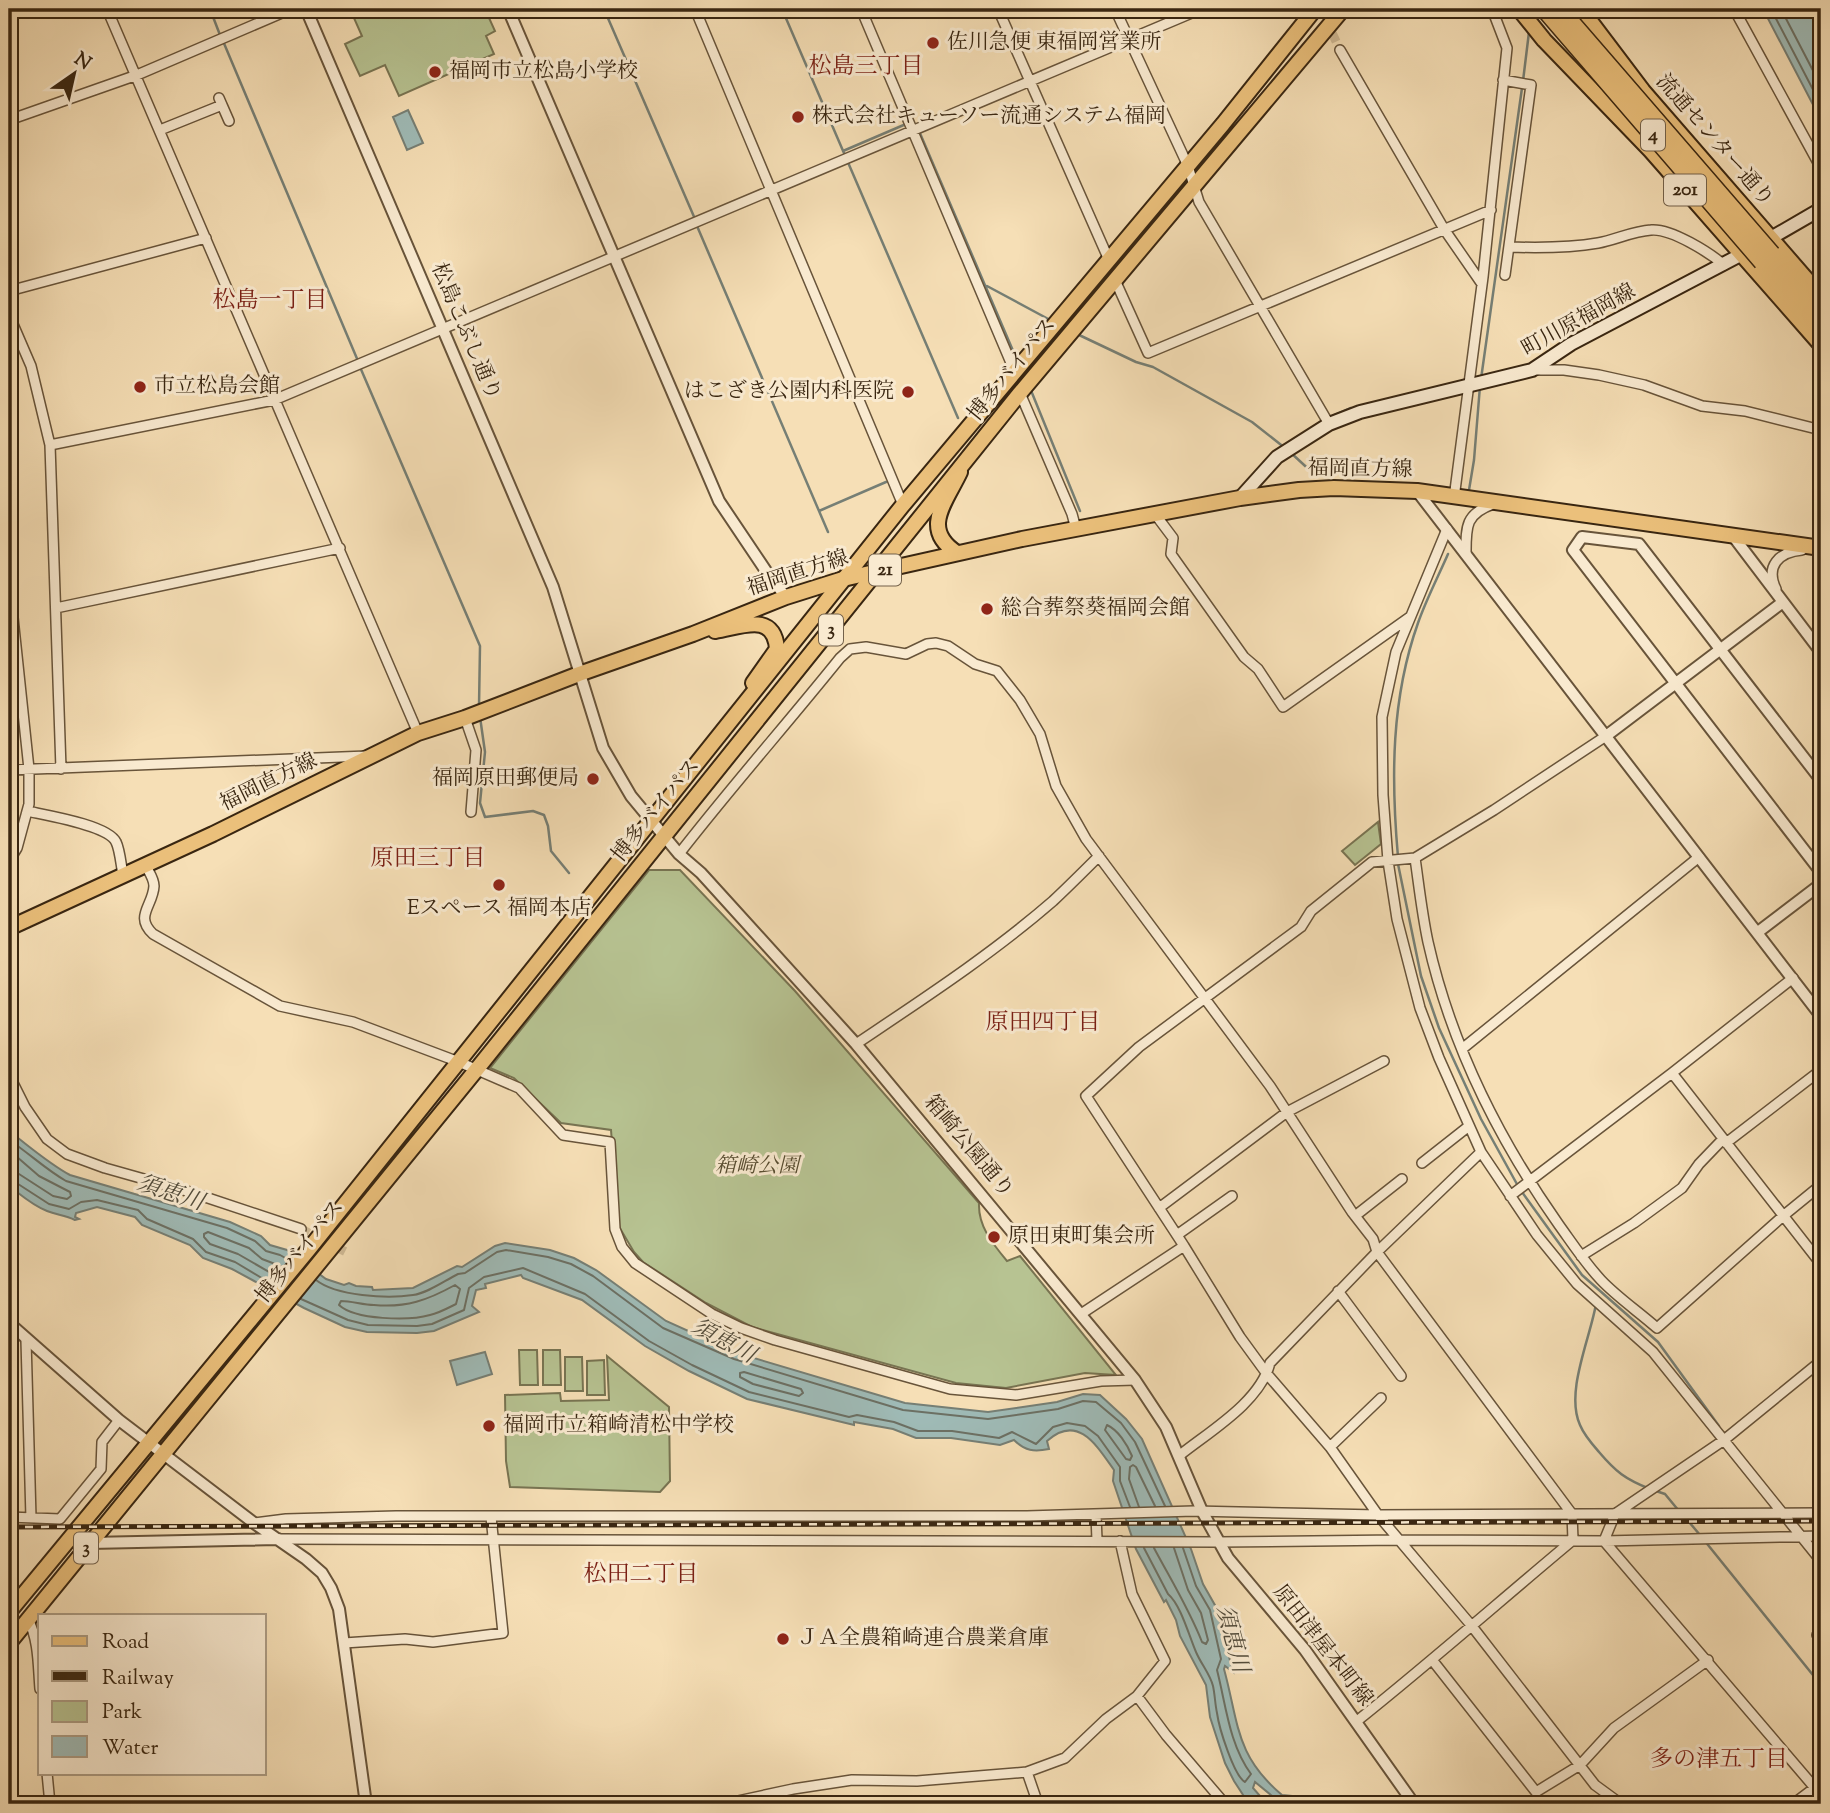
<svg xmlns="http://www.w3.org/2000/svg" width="1830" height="1813" viewBox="0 0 1830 1813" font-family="'Sorts Mill Goudy','Noto Serif JP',serif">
  <rect width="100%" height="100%" fill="#f6dfb6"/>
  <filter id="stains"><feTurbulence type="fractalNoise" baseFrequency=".00286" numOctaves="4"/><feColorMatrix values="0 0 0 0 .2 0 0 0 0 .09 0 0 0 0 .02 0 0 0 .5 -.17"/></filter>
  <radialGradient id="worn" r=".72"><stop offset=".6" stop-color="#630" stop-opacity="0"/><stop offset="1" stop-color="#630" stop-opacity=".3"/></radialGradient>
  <!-- green -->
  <path fill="#b7c392" stroke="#787452" stroke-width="2" d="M350 9H485L495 31 486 36 494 54 399 96 385 65 360 76 345 44 362 36Z
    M1378 822 1381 844 1355 865 1342 851Z
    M649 870H680L795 991 979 1203C978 1226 992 1243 1007 1261L1020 1256 1116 1375 1085 1373 1006 1388 956 1383 752 1327 706 1303 643 1262 634 1252 618 1225 611 1130 561 1123 514 1078 490 1068Z
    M519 1350H537L538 1385H520Z
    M543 1350H560L561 1385H543Z
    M607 1356 669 1407 670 1481 660 1492 510 1487 506 1461 505 1395 560 1393 561 1401 609 1400Z
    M565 1357H582L583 1391H565Z
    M604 1360 605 1395H587V1361Z"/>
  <!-- water -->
  <path fill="#9fbbb7" stroke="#767f75" stroke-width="2" d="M1763 9H1821V120Z
    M408 110 423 143 407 150 393 117Z
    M9 647C12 705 24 786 9 840Z
    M9 1131C29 1146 48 1163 70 1175L230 1222 261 1236 270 1245 287 1250 326 1279 344 1285 349 1283 356 1286 372 1287 373 1290 413 1288 457 1266 462 1267 495 1246 505 1243 550 1250 574 1258 596 1270 666 1321 737 1353 905 1403 988 1412 1057 1402 1083 1394 1100 1395 1126 1419 1142 1439 1191 1549 1203 1584 1216 1607 1233 1672 1225 1666 1224 1669C1239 1724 1235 1755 1282 1795L1292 1796 1302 1804H1282L1255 1782 1253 1788 1267 1804H1249L1234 1781 1225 1763 1210 1717 1206 1685 1180 1636 1176 1620 1166 1600 1164 1602 1136 1549 1113 1481 1114 1470C1097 1446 1078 1413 1047 1441L1049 1449C1034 1452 1025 1451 1014 1440L1000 1445 951 1438H916L893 1429 854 1422V1425L747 1399 689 1371 645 1346 582 1300 523 1278 521 1275 485 1284 486 1288 476 1290 472 1306 479 1312 434 1331 417 1333 367 1332 345 1327 304 1308 232 1269 203 1258 190 1245 142 1225 135 1217 97 1207 76 1213 75 1217 79 1219 75 1220C65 1215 57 1215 47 1211 33 1206 21 1195 9 1186Z
    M485 1352 492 1374 457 1385 450 1361Z"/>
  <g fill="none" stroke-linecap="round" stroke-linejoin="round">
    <!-- shore -->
    <path stroke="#6c7064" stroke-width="2" d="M1771 9 1821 105
      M1781 9 1821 86
      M9 1140C29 1153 45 1169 66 1181L227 1228 255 1241 266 1251 280 1255 289 1260
      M9 1150 39 1176 70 1192 71 1196 67 1199 53 1196 19 1174 9 1172
      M9 1181 15 1182 49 1204 69 1209 81 1202 97 1200 138 1210 147 1219 193 1239 206 1252 235 1262 270 1283
      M276 1276 238 1254 210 1244 204 1237V1234L208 1232 249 1248 262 1259 283 1267
      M316 1280C336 1296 387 1299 413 1295 428 1293 444 1281 458 1274L465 1273 497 1252 506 1250 548 1257 571 1264 593 1276 663 1328 734 1359 903 1410 988 1419 1058 1409 1083 1401 1096 1402 1121 1423 1135 1442 1165 1506
      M455 1285 460 1289 456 1304C448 1308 439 1313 430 1315 409 1321 355 1320 339 1305L341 1301C352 1301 363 1305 374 1305 406 1308 428 1300 455 1285Z
      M301 1299 348 1320 368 1325 417 1326 432 1324 464 1310 469 1288 484 1277 523 1268 585 1294 649 1341 692 1365 749 1392 849 1417 857 1415 894 1422 918 1431H952L999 1438 1012 1432 1036 1444 1053 1427 1067 1423 1085 1426 1098 1436 1120 1467V1481L1130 1507
      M744 1372 801 1389 803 1393 799 1396 753 1384 740 1377V1373Z
      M1107 1425C1118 1430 1127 1444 1132 1456L1130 1460 1126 1459 1105 1430Z
      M1139 1507 1129 1479 1130 1467 1133 1465 1136 1467 1155 1506
      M1144 1548 1168 1594C1181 1605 1189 1636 1196 1652 1201 1664 1210 1674 1213 1686 1215 1695 1215 1704 1217 1713 1219 1728 1234 1776 1245 1782L1251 1774C1229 1744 1226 1705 1217 1670L1221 1659 1210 1610 1196 1586 1183 1548
      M1154 1548C1171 1580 1189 1609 1202 1642L1206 1644 1208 1640 1201 1613 1188 1590 1174 1548"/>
    <!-- stream -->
    <path stroke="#767f75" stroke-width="2.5" d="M210 9 220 35
      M604 9 695 219
      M782 9 958 418
      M223 41 358 361
      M1523 81 1529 32
      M919 131 1017 360
      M843 151 906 124
      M697 226 828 532
      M987 286 1052 321
      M1077 334 1136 362 1153 367 1252 422 1285 448
      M360 367 480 646 479 707
      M1481 379 1522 88
      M1030 388 1080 511
      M1328 418 1351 408
      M1287 444 1319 423
      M1290 452 1316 476
      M1469 490 1474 460 1480 386
      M819 511 886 482
      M480 717 485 752 480 803 485 817 533 811 544 815 548 826 551 851 569 873
      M1398 857C1391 778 1391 699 1418 623 1426 600 1438 577 1448 554
      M1398 864 1421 976 1439 1028 1481 1119 1518 1186
      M1522 1192 1582 1275 1658 1342 1719 1426
      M1596 1304C1590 1339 1565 1392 1580 1425 1584 1435 1592 1444 1599 1452 1616 1472 1625 1479 1650 1489
      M1656 1491 1665 1494 1679 1511
      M1684 1516 1700 1535
      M1704 1540 1821 1685"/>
    <!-- minor-tunnel -->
    <path stroke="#d0ba95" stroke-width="9" stroke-dasharray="9 4.5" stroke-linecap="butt" d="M1321 9 1340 50
      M301 1229 348 1253"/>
    <defs>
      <path id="minor" d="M107 9 418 733
        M695 9 903 505
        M861 9 1014 370
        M998 9 1109 260
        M1115 9 1188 166 1199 202 1329 424
        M1734 9 1821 168
        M1340 50 1444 229 1482 284
        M1503 80 1531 85 1505 275
        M222 105 229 121
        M9 120 137 75 291 9
        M160 130 222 105 219 98
        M1510 247C1539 248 1569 248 1598 243 1615 240 1633 231 1651 230 1671 228 1710 253 1724 265
        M1115 280 1148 353 1491 210
        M9 291 206 238
        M9 315 31 366 50 445 61 769
        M1533 370H1564L1599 375 1644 385 1702 406 1745 411 1821 430
        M1020 393 1072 514 1076 529
        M50 445 274 400 1201 9
        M1454 498 1483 277 1507 48 1492 9
        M1155 514 1173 538 1171 554 1244 657 1258 669 1283 707 1410 617
        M1447 529 1396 652 1382 717 1383 795 1388 861 1397 919 1420 1008 1439 1058 1481 1152 1537 1235 1577 1284 1653 1352 1821 1561
        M1466 554C1466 527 1465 514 1493 504
        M9 580 29 769V804L17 848 9 861
        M1776 589C1765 566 1779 552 1802 550
        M56 608 340 548
        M465 718 476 750 471 812
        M1606 736 1494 810 1415 858 1372 862 1311 911 1301 927 1139 1047 1086 1096 1184 1246 1240 1337 1267 1374 1330 1447 1378 1515 1471 1625 1595 1785 1621 1804
        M9 770 367 756
        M27 811C45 815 108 825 116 842 120 850 121 865 123 875
        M679 854C731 787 787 724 840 658L850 649 866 647 906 654 927 644 936 643 948 646 975 664 997 671 1020 700 1040 734 1056 786 1086 839 1270 1086 1352 1212 1373 1239 1377 1252 1572 1514 1573 1540
        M1415 858C1419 886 1422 914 1428 942 1451 1044 1499 1140 1559 1225 1572 1243 1585 1263 1601 1280 1617 1297 1639 1312 1657 1328L1783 1216 1821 1185
        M145 864C148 871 154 878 154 886 153 906 134 916 153 934L280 1006 353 1022 459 1062 519 1088 563 1135 610 1142 615 1229 622 1247 635 1263 712 1314 741 1328 775 1340 950 1389 1016 1395 1101 1381 1135 1380
        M856 1044C923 999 992 954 1053 901 1069 886 1084 871 1099 856
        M1462 1049 1699 857
        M1672 1073 1821 1264
        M9 1075 25 1107 47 1139 67 1154 105 1168 190 1192 301 1229
        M1726 1143 1821 1070
        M1422 1163 1469 1126
        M1510 1196 1672 1073 1793 978
        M1159 1208 1287 1112 1384 1061
        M1355 1216 1402 1179
        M1177 1235 1232 1196
        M1581 1256 1634 1223 1682 1188 1699 1164 1723 1139
        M1338 1291 1401 1376
        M1081 1314 1184 1246
        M26 1340 31 1518
        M1330 1447 1381 1398
        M1180 1455C1210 1431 1260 1402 1270 1363L1377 1252 1481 1152
        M1096 1515 1097 1540
        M9 1517 60 1519 101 1469 102 1442 119 1420
        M254 1523 286 1519 396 1516H1027L1194 1511 1378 1515 1821 1513
        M278 1539 1218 1542 1398 1540 1604 1541 1821 1536
        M1604 1541 1815 1788
        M1604 1541 1615 1514 1724 1440 1821 1361
        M28 1619C39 1641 38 1665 40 1689
        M1821 1631 1817 1635 1821 1640
        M344 1643 405 1639 433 1642 503 1633 491 1517
        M1433 1661 1536 1792 1580 1765 1614 1728 1708 1660
        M1137 1696 1166 1735 1225 1804
        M1357 1721C1431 1662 1501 1600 1573 1540
        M1027 1772 1038 1804
        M47 1773 50 1804
        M576 1804 597 1802H733L793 1789 852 1780 917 1781 1027 1772 1065 1758 1106 1719 1137 1696 1165 1661 1132 1594 1120 1541
        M1793 1804 1821 1783"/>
      <path id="tertiary" d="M306 9 553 587 603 748 631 796 679 854 701 873 856 1044 1135 1380 1166 1427 1202 1511 1228 1558 1305 1650 1414 1804
        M508 9 719 501 770 577 786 597
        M1417 491 1821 1016
        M1733 536 1821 652
        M1606 736 1783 602
        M1821 780 1639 544 1582 537 1573 550 1821 872
        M1758 932 1821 884
        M9 1323 119 1420 254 1523 306 1559 322 1573 331 1588 339 1609 366 1804
        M90 1543 278 1539"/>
      <path id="secondary" d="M1764 242 1821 209
        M1240 498 1277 457 1329 424 1360 412 1532 370 1571 344 1748 251"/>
      <path id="primary" d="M957 553C920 529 946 502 960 472
        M715 631C741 627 774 611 777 649L753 683
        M9 928 213 834 418 733 465 718 579 674 693 634 786 597 843 579 1022 539 1240 498 1299 490 1334 488 1417 491 1821 548"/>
      <path id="trunk" d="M1519 9 1544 40 1651 151 1821 345
        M1581 9 1643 91 1821 296
        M9 1612 309 1249 903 505 1223 124 1315 9
        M9 1643 477 1069 1020 393 1343 9"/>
      <path id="motorway" d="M1772 254 1821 312
        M1762 262 1821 334"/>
    </defs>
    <!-- minor casing -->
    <use href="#minor" stroke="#68543a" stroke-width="12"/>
    <!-- tertiary casing -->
    <use href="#tertiary" stroke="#68543a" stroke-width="14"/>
    <!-- secondary casing -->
    <use href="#secondary" stroke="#392611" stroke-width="16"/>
    <!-- primary casing -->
    <use href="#primary" stroke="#392611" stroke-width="18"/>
    <!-- trunk casing -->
    <use href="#trunk" stroke="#392611" stroke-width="18"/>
    <!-- motorway casing -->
    <use href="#motorway" stroke="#392611" stroke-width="19"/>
    <!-- minor -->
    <use href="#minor" stroke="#f9ead0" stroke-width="9"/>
    <!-- tertiary -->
    <use href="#tertiary" stroke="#f9ead0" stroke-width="10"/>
    <!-- secondary -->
    <use href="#secondary" stroke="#f9ead0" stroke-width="12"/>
    <!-- primary -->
    <use href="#primary" stroke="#ebc07b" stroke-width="14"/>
    <!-- trunk -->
    <use href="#trunk" stroke="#ebc07b" stroke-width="14"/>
    <!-- motorway -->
    <use href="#motorway" stroke="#ebc07b" stroke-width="16"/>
    <defs>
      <path id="rail" d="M9 1527 1821 1521"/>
    </defs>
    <!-- rail casing -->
    <use href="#rail" stroke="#392611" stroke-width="5"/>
    <!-- rail -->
    <use href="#rail" stroke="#f9ead0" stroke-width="2.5" stroke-dasharray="8" stroke-linecap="butt"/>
    <defs>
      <path id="motorway-bridge" d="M1544 9 1762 262
        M1560 9 1772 254"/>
    </defs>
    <!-- motorway-bridge casing -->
    <use href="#motorway-bridge" stroke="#392611" stroke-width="19" stroke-linecap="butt"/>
    <!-- motorway-bridge -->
    <use href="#motorway-bridge" stroke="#ebc07b" stroke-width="16"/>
  </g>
  <!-- markers -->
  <g fill="#8f2418" stroke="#f9ead0" stroke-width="2.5">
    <circle cx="933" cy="43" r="7"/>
    <circle cx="435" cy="72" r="7"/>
    <circle cx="798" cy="117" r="7"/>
    <circle cx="140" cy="387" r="7"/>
    <circle cx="908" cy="392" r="7"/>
    <circle cx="987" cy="609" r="7"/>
    <circle cx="593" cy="779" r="7"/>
    <circle cx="499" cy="885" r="7"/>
    <circle cx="994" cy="1237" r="7"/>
    <circle cx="489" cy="1426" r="7"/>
    <circle cx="783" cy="1639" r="7"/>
  </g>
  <g text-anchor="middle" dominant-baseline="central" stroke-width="6" stroke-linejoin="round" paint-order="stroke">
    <!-- shield labels -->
    <g fill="#f9ead0" stroke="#73614a" stroke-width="2">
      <rect x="1641" y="119.5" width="24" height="31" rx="5"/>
      <rect x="1664" y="174.5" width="42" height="31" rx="5"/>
      <rect x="869" y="554.5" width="32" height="31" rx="5"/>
      <rect x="819" y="614.5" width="24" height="31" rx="5"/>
      <rect x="74" y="1532.5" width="24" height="31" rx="5"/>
    </g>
    <g font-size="19" font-weight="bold" fill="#392611">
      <text x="1653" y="135">4</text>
      <text x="1685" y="190">201</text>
      <text x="885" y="570">21</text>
      <text x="831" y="630">3</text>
      <text x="86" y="1548">3</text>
    </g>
    <!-- poi labels -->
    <g font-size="21" fill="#392611" stroke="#f9ead0" text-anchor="start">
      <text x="947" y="43">佐川急便 東福岡営業所</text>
      <text x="449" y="72">福岡市立松島小学校</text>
      <text x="812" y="117">株式会社キューソー流通システム福岡</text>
      <text x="154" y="387">市立松島会館</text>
      <text x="894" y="392" text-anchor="end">はこざき公園内科医院</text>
      <text x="1001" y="609">総合葬祭葵福岡会館</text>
      <text x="579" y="779" text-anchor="end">福岡原田郵便局</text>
      <text x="499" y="909" text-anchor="middle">Eスペース 福岡本店</text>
      <text x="1008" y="1237">原田東町集会所</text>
      <text x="503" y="1426">福岡市立箱崎清松中学校</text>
      <text x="797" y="1639">ＪＡ全農箱崎連合農業倉庫</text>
    </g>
    <!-- street labels -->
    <g font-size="21" fill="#392611" stroke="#f9ead0">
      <text transform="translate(1714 141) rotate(49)">流通センター通り</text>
      <text transform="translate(1579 321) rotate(-29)">町川原福岡線</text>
      <text transform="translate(465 332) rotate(67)">松島こぶし通り</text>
      <text transform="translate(1013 370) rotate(-51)">博多バイパス</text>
      <text transform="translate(1360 470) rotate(1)">福岡直方線</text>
      <text transform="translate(798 574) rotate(-18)">福岡直方線</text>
      <text transform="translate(269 783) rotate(-26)">福岡直方線</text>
      <text transform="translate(657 811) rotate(-51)">博多バイパス</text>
      <text transform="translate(968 1147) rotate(50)">箱崎公園通り</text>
      <text transform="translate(301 1252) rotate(-51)">博多バイパス</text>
      <text transform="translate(1322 1646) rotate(52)">原田津屋本町線</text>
    </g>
    <!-- park labels -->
    <g font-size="21" font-style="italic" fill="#584d31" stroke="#f9ead0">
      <text x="757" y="1167">箱崎公園</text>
    </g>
    <!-- neighbourhood labels -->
    <g font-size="23" fill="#7a1f14" stroke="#f9ead0">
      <text x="866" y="67">松島三丁目</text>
      <text x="270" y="301">松島一丁目</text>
      <text x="428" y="859">原田三丁目</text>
      <text x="1043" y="1023">原田四丁目</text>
      <text x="641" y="1575">松田二丁目</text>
      <text x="1719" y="1760">多の津五丁目</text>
    </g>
    <!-- water labels -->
    <g font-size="23" font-style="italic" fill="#524b3a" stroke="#f9ead0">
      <text transform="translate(170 1194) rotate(18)">須恵川</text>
      <text transform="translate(723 1342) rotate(28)">須恵川</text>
      <text transform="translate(1231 1639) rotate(75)">須恵川</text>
    </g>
  </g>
  <!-- margin -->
  <rect width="1830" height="1813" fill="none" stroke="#f6dfb6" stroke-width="35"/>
  <rect x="10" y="10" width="1809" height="1792" fill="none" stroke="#392611" stroke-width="3.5"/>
  <rect x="18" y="18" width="1795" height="1778" fill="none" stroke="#392611" stroke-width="2"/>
  <!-- legend -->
  <rect x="38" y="1614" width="228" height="161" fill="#f9ead0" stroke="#ac9c84" stroke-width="2"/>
  <rect x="52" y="1636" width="35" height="10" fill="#ebc07b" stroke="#ac9c84" stroke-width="2"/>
  <text x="102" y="1648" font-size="21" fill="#392611">Road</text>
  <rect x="52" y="1671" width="35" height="10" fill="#392611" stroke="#ac9c84" stroke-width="2"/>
  <text x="102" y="1684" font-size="21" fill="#392611">Railway</text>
  <rect x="52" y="1701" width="35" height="21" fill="#b7c392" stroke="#ac9c84" stroke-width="2"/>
  <text x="102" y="1718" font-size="21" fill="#392611">Park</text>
  <rect x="52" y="1736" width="35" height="21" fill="#9fbbb7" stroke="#ac9c84" stroke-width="2"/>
  <text x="102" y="1754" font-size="21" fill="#392611">Water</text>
  <!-- north arrow -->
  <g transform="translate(74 74) rotate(34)" stroke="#f9ead0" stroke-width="5" paint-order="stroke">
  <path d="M0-5L12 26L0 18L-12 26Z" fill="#392611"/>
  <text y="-10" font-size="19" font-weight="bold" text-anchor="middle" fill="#392611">N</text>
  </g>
  <rect width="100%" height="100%" filter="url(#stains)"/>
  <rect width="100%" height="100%" fill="url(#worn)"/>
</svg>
